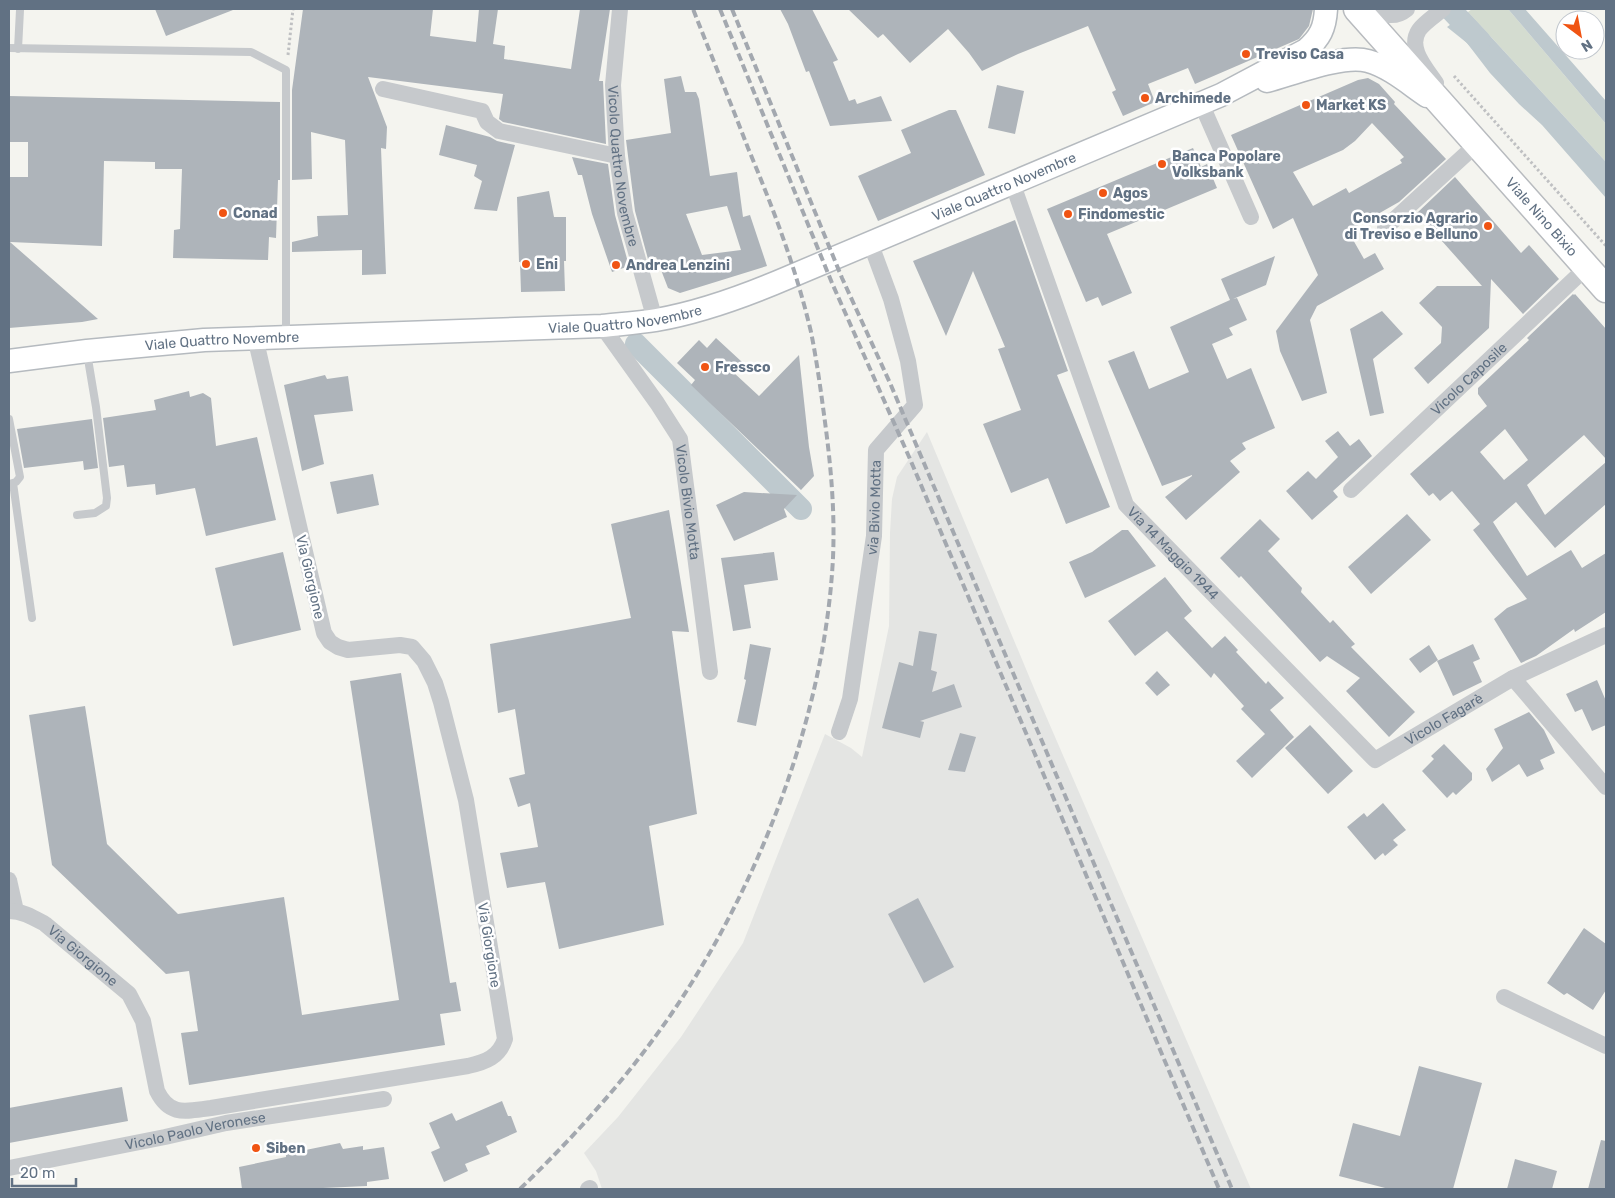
<svg xmlns="http://www.w3.org/2000/svg" width="1615" height="1198" viewBox="0 0 1615 1198" font-family="Rubik,sans-serif">
  <rect width="100%" height="100%" fill="#f4f4ef"/>
  <!-- built -->
  <path fill="#e4e5e3" d="M927 432 1036 693 1251 1189H602L596 1171 584 1153 618 1117 681 1037 743 943 825 734 851 748 862 757 889 626 890 533 892 499 897 477Z"/>
  <!-- green -->
  <path fill="#d4dcd0" d="M1472 9H1508L1606 124V162L1468 12Z"/>
  <!-- water -->
  <path fill="#bec9ce" d="M1508 9H1525L1606 101V124Z
    M1468 12 1606 162V198L1542 125 1519 104 1490 73 1467 43 1447 27Z"/>
  <g fill="none" stroke-linecap="round" stroke-linejoin="round">
    <!-- canal -->
    <path stroke="#bec9ce" stroke-width="22" d="M1450 9 1480 41
      M636 344 801 509"/>
  </g>
  <!-- building -->
  <path fill="#aeb4ba" fill-rule="evenodd" d="M155 9H233V10L166 36Z
    M303 9H433L430 36 476 42 479 9H498L493 44 505 46 504 59 571 69 580 9H610L599 81H603L606 144 503 122 499 119 503 94 368 77 387 127 386 149 381 148 386 274 362 275V250L292 252V242L318 236 317 216 348 215 345 140 311 132 312 179 292 180V90Z
    M780 9H812L838 60 833 62 849 101 855 99 857 104 881 96 892 121 830 126 809 71 806 72 788 24Z
    M848 9H1313L1309 26 1299 39 1195 84 1188 68 1148 84 1155 102 1123 116 1112 92 1116 90 1088 26 1018 54 982 71 969 53 948 29 910 63 883 34 878 38Z
    M681 76 685 92H696L699 99 710 176 737 172 743 217 750 215 767 266 680 293 668 288 656 257 648 259 635 211 626 140 671 133 664 79ZM727 206 741 250 702 255 686 214Z
    M1368 78 1379 84 1395 102 1394 104 1446 159 1399 202 1348 231 1364 259 1375 253 1384 269 1317 306 1310 320 1327 393 1302 401 1280 351 1276 331 1318 275 1293 218 1273 229 1231 135 1358 80ZM1372 123 1404 157 1400 160 1402 163 1349 193 1346 188 1313 206 1293 172 1343 150 1355 141Z
    M997 85 1024 91 1015 134 988 128Z
    M9 96 280 102V180H278L276 238 269 237 268 260 173 258 174 230 180 229 182 169H155V162L104 161 102 246 10 242 98 319 82 322 9 328V177H28V142H9Z
    M949 110H956L985 175 878 221 858 176 911 153 901 130Z
    M446 125 490 137 497 141 515 145 497 211 474 209 482 181 474 176 477 165 439 155Z
    M1193 148 1201 167 1207 164 1217 188 1107 234 1132 293 1102 306 1098 297 1086 302 1047 209Z
    M572 157 608 164 615 215 629 266 612 272 592 214 582 175H578Z
    M1455 177 1521 253 1529 245 1559 279 1523 314 1491 279 1489 328 1428 384 1414 368 1441 343 1442 327 1419 303 1437 286H1482L1417 213Z
    M549 191 554 217H566V261H564L565 291 521 292 520 262H519L517 197Z
    M1015 220 1068 371 1057 375 1110 507 1066 524 1048 478 1011 493 983 424 1021 410 998 349 1005 347 973 271 946 336 913 261Z
    M1275 256 1266 285 1233 299 1237 298 1247 320 1229 328 1233 335 1212 344 1227 379 1251 368 1275 428 1242 443 1246 449 1230 461 1240 472 1186 520 1165 497 1192 476V475L1162 486 1108 361 1134 351 1149 389 1189 372 1170 327 1230 300 1221 279Z
    M1573 294 1574 295 1575 294 1606 329V459L1584 435 1527 485 1545 515 1606 462V504L1555 548 1516 502 1493 522 1527 576 1571 550 1582 568 1606 553V612L1575 632 1574 629 1536 656 1521 663 1494 619 1507 608 1527 599 1473 530 1480 524 1452 491 1440 501 1433 493 1429 496 1410 474 1487 406 1478 394V388L1529 340 1527 338ZM1505 429 1528 460 1504 480 1480 452Z
    M1382 311 1403 334 1373 359 1384 413 1370 416 1350 329Z
    M716 338 742 362 733 372 759 396 799 355 809 447 814 476 801 490 691 385 695 380 677 363 699 340 707 348Z
    M325 375 327 379 348 376 353 411 314 415 324 464 302 471 284 385Z
    M189 391 190 397 203 393 211 398 216 446 257 437 276 520 206 536 195 488 156 495 155 484 127 487 124 465 109 467 103 418 156 410 154 400Z
    M92 419 98 468 84 470 83 461 24 468 17 429Z
    M1338 431 1350 446 1359 439 1372 456 1333 491 1338 497 1312 520 1286 491 1308 471 1316 479 1338 457 1325 441Z
    M373 474 379 505 337 514 330 482Z
    M744 492 797 495 784 509 787 517 734 541 716 505Z
    M669 510 689 632 672 631 697 814 649 826 664 925 559 949 545 882 507 888 500 853 538 847 530 803 518 807 509 778 525 774 515 709 498 713 490 644 631 618 611 524Z
    M1407 514 1431 540 1371 594 1348 567Z
    M1260 519 1280 539 1268 551 1302 588 1301 592 1330 623 1333 620 1355 644 1351 647 1415 712 1389 737 1346 691 1360 678 1327 656 1320 662 1241 576 1239 578 1220 558Z
    M1122 530H1128L1156 566 1085 598 1069 562 1092 552Z
    M283 552 301 630 233 646 215 568Z
    M774 552 778 580 744 585 751 628 733 631 721 558Z
    M1165 577 1192 611 1184 618 1212 648 1225 636 1238 650 1236 652 1266 684 1268 681 1284 698 1270 710 1294 737 1252 778 1236 761 1265 734 1241 709 1244 706 1214 673 1211 678 1167 631 1135 656 1108 621Z
    M919 631 937 634 931 670 937 672 932 692 954 684 962 707 920 721 924 722 920 738 882 728 899 662 913 666Z
    M750 644 771 648 756 726 737 722 746 680 744 679Z
    M1473 644 1480 659 1473 662 1482 682 1453 696 1437 661Z
    M1429 645 1438 660 1420 673 1409 659Z
    M1157 671 1170 685 1157 696 1145 683Z
    M401 673 450 983 456 982 461 1011 440 1014 445 1045 189 1085 181 1033 198 1031 189 971 166 974 52 865 29 715 85 706 107 844 178 914 284 897 302 1015 399 1000 350 681Z
    M1597 680 1606 701V725L1592 731 1582 709 1575 712 1566 694Z
    M1529 712 1544 730 1555 753 1540 760 1544 769 1527 777 1519 764 1492 782 1486 769 1503 748 1494 729Z
    M1310 725 1353 771 1328 794 1285 748Z
    M960 733 976 737 965 772 948 770Z
    M1444 744 1472 773V780L1456 795 1453 792 1447 798 1422 771 1434 759 1431 756Z
    M1383 803 1406 830 1393 840 1398 845 1385 856 1383 853 1375 860 1347 827 1364 813 1367 817Z
    M918 898 954 967 924 983 888 914Z
    M1584 928 1606 944V990L1593 1010 1567 993 1564 995 1547 983Z
    M1419 1066 1482 1083 1453 1189H1389L1339 1176 1353 1123 1400 1136Z
    M122 1087 128 1121 9 1143V1108Z
    M502 1101 508 1116H511L517 1132 486 1146 490 1154 465 1164 468 1171 444 1182 431 1152 440 1148 429 1123 452 1113 456 1121Z
    M1601 1140 1606 1141V1189H1588Z
    M340 1143 343 1149 363 1146V1150L384 1147 389 1179 367 1182V1186L301 1189H242L239 1167 286 1157V1154Z
    M1515 1159 1557 1171 1552 1189H1507Z"/>
  <g fill="none" stroke-linecap="round" stroke-linejoin="round">
    <defs>
      <g id="secondary">
        <path d="M1267 81C1293 74 1343 54 1368 61 1390 67 1409 84 1427 96"/>
        <path id="s8" d="M9 361 87 351 204 340 602 326C620 324 638 323 656 320 702 312 745 296 787 278L1221 95 1306 50C1320 38 1325 28 1326 9"/>
      </g>
      <g id="primary">
        <path id="s9" d="M1357 9 1606 289"/>
      </g>
    </defs>
    <!-- secondary casing -->
    <use href="#secondary" stroke="#b5babf" stroke-width="25"/>
    <!-- primary casing -->
    <use href="#primary" stroke="#b8bbbf" stroke-width="29"/>
    <!-- path -->
    <path stroke="#bfc0c2" stroke-width="3" stroke-dasharray="2.5 2.5" stroke-linecap="butt" d="M288 55 293 9
      M1454 76 1606 246"/>
    <!-- lane -->
    <path stroke="#c6c9cc" stroke-width="8" d="M9 48 251 52 286 70V334
      M18 49 20 10
      M9 419 20 477 16 482 9 484
      M13 483 32 618
      M77 515 95 513 106 506 107 498 96 407 87 353"/>
    <!-- street -->
    <g stroke="#c6c9cc" stroke-width="16">
      <path id="s1" d="M620 9 613 85 617 156 625 213 655 320"/>
      <path d="M1371 9C1384 15 1395 19 1407 9"/>
      <path d="M1436 83C1426 68 1407 48 1419 30 1425 22 1436 15 1443 9"/>
      <path d="M383 89 482 111 487 122 499 131 617 156"/>
      <path d="M1201 103 1251 217"/>
      <path id="s2" d="M1012 182 1126 505 1375 760 1513 678 1606 635"/>
      <path d="M1385 228 1478 143"/>
      <path id="s3" d="M602 326 657 403 680 439 710 672"/>
      <path id="s4" d="M1351 490 1587 267"/>
      <path d="M1513 678 1606 787"/>
      <path id="s5" d="M839 732 850 699 874 536 876 450 915 405 908 361 891 299 870 242"/>
      <path d="M9 880 16 911"/>
      <path id="s6" d="M9 911C23 911 34 918 45 924L129 994 143 1021 157 1091C170 1117 186 1111 211 1108L468 1066C486 1062 499 1057 505 1039L466 800 441 702 435 683 424 661 412 647 400 645 348 650 338 647 330 642 324 633 255 337"/>
      <path d="M1504 997 1606 1046"/>
      <path id="s7" d="M9 1168 165 1137 226 1123 384 1099"/>
      <path d="M588 1189 590 1188"/>
    </g>
    <!-- secondary -->
    <use href="#secondary" stroke="#fff" stroke-width="22"/>
    <!-- primary -->
    <use href="#primary" stroke="#fff" stroke-width="26"/>
    <!-- rail -->
    <path stroke="#a3a8af" stroke-width="4" stroke-dasharray="8 4" stroke-linecap="butt" d="M720 9 832 283 910 459 1219 1189
      M732 9 842 278 890 383 1232 1189
      M520 1189C576 1135 628 1077 672 1013 760 884 825 714 833 558 835 512 831 467 825 422 821 392 817 362 811 332 796 268 773 208 748 148 730 101 711 55 693 9"/>
  </g>
  <!-- markers -->
  <g fill="#f05413" stroke="#fff" stroke-width="2">
    <circle cx="1246" cy="54" r="5"/>
    <circle cx="1145" cy="98" r="5"/>
    <circle cx="1306" cy="105" r="5"/>
    <circle cx="1162" cy="164" r="5"/>
    <circle cx="1103" cy="193" r="5"/>
    <circle cx="223" cy="213" r="5"/>
    <circle cx="1068" cy="214" r="5"/>
    <circle cx="1488" cy="226" r="5"/>
    <circle cx="526" cy="264" r="5"/>
    <circle cx="616" cy="265" r="5"/>
    <circle cx="705" cy="367" r="5"/>
    <circle cx="256" cy="1148" r="5"/>
  </g>
  <g text-anchor="middle" dominant-baseline="central" stroke-width="5" stroke-linejoin="round" paint-order="stroke">
    <!-- poi labels -->
    <g font-size="14" font-weight="bold" fill="#617183" stroke="#fff" text-anchor="start">
      <text x="1256" y="54">Treviso Casa</text>
      <text x="1155" y="98">Archimede</text>
      <text x="1316" y="105">Market KS</text>
      <text x="1172" y="156">Banca Popolare<tspan x="1172" dy="16">Volksbank</tspan></text>
      <text x="1113" y="193">Agos</text>
      <text x="233" y="213">Conad</text>
      <text x="1078" y="214">Findomestic</text>
      <text x="1478" y="218" text-anchor="end">Consorzio Agrario<tspan x="1478" dy="16">di Treviso e Belluno</tspan></text>
      <text x="536" y="264">Eni</text>
      <text x="626" y="265">Andrea Lenzini</text>
      <text x="715" y="367">Fressco</text>
      <text x="266" y="1148">Siben</text>
    </g>
    <!-- street labels -->
    <g font-size="14" fill="#617183" stroke="#fff">
      <text stroke="none"><textPath href="#s1" startOffset="158">Vicolo Quattro Novembre</textPath></text>
      <text stroke="none"><textPath href="#s8" startOffset="1022">Viale Quattro Novembre</textPath></text>
      <text stroke="none"><textPath href="#s9" startOffset="278">Viale Nino Bixio</textPath></text>
      <text stroke="none"><textPath href="#s8" startOffset="618">Viale Quattro Novembre</textPath></text>
      <text stroke="none"><textPath href="#s8" startOffset="214">Viale Quattro Novembre</textPath></text>
      <text stroke="none"><textPath href="#s4" startOffset="162">Vicolo Caposile</textPath></text>
      <text stroke="none"><textPath href="#s3" startOffset="201">Vicolo Bivio Motta</textPath></text>
      <text stroke="none"><textPath href="#s5" startOffset="228">via Bivio Motta</textPath></text>
      <text stroke="none"><textPath href="#s2" startOffset="410">Via 14 Maggio 1944</textPath></text>
      <text transform="translate(310 577) rotate(77)">Via Giorgione</text>
      <text stroke="none"><textPath href="#s2" startOffset="779">Vicolo Fagarè</textPath></text>
      <text transform="translate(489 945) rotate(81)">Via Giorgione</text>
      <text stroke="none"><textPath href="#s6" startOffset="88">Via Giorgione</textPath></text>
      <text stroke="none"><textPath href="#s7" startOffset="190">Vicolo Paolo Veronese</textPath></text>
    </g>
  </g>
  <!-- border -->
  <rect width="1615" height="1198" fill="none" stroke="#617183" stroke-width="20"/>
  <!-- north arrow -->
  <g transform="translate(1580 35) rotate(148)"><circle r="24" fill="#ffffff" stroke="#c0c6cd"/>
  <path d="M0-4L9 19L0 12L-9 19Z" fill="#f05413"/>
  <text y="-8" font-size="14" font-weight="bold" text-anchor="middle" fill="#617183">N</text>
  </g>
  <!-- scale -->
  <path d="M12 1178v8h64v-8" fill="none" stroke="#617183" stroke-width="2.5"/>
  <text x="20" y="1178" font-size="15" fill="#617183" stroke="#ffffff" stroke-width="4" paint-order="stroke">20 m</text>
</svg>
